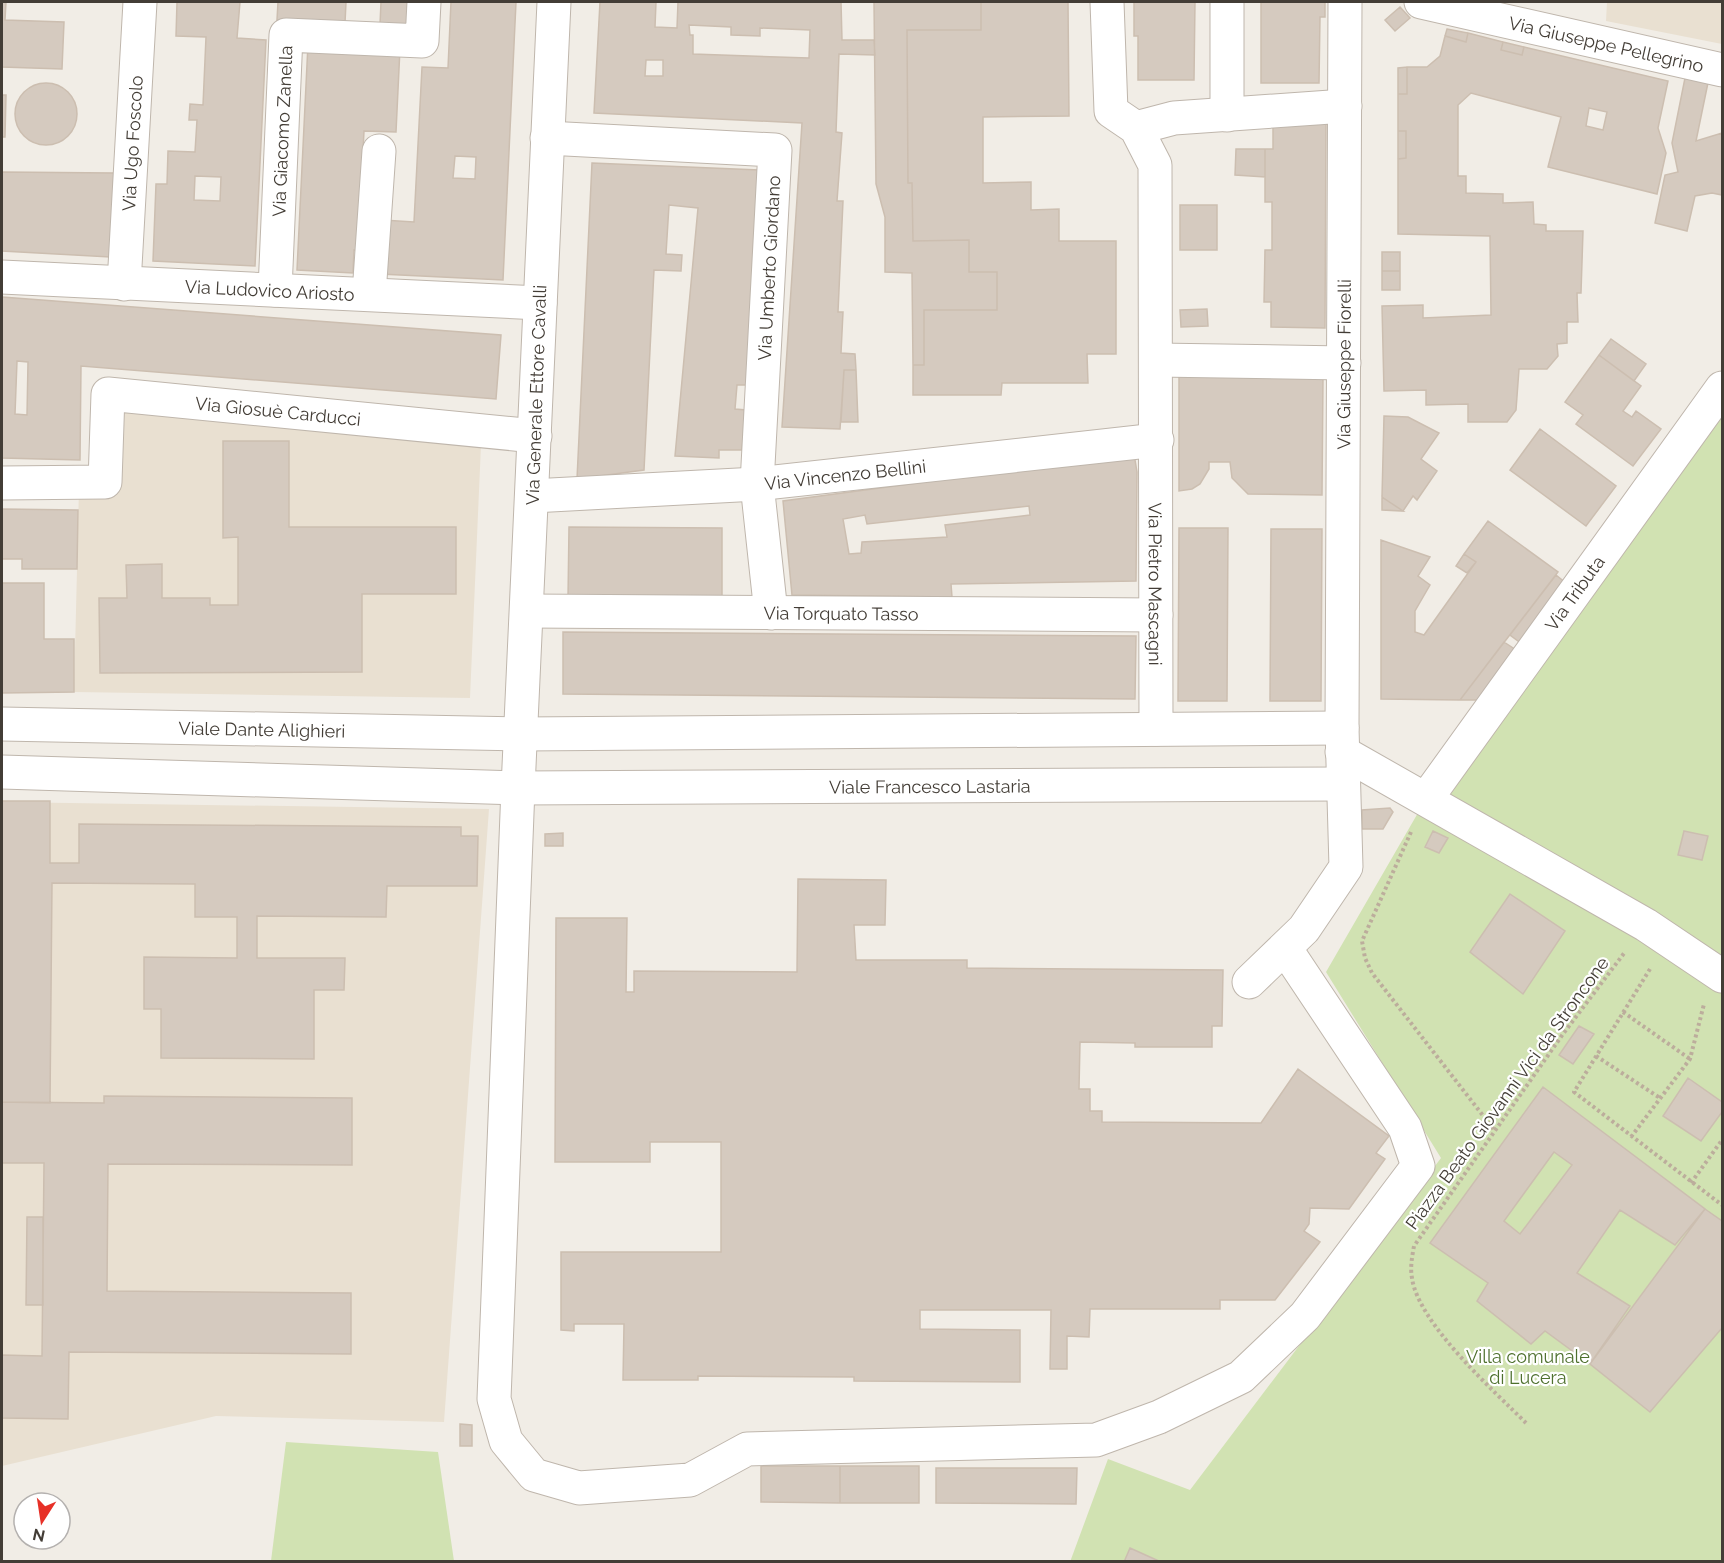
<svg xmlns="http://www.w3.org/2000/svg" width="1724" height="1563" viewBox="0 0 1724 1563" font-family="Raleway,sans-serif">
  <rect width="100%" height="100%" fill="#f1ede6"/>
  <!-- education -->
  <path fill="#e9e0d1" d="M1607 2H1722V44L1606 21Z
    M114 399 481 445 470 698 74 692 79 488 108 486Z
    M2 802 489 809 444 1422 216 1416 2 1466Z"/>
  <!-- green -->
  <path fill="#d1e2b2" d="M1722 397V1561L1070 1562 1108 1459 1190 1490 1441 1158 1326 972 1426 799Z
    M286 1442 438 1452 454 1561H271Z"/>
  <!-- building -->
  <path fill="#d5cabf" stroke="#ccbeb0" stroke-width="1.5" fill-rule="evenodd" d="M2 2H6L5 20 64 22 62 69 2 67Z
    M177 2H240L237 38 266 40 255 266 153 261 156 184H167L168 151 195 152 197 120H189L190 104 203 105 206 37 176 36ZM195 176 221 177 220 201 194 200Z
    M278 2H346L345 23 277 20Z
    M378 2H412L410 26 380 25 381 2Z
    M451 2H516L503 280 380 274 383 220 414 222 422 67 448 68ZM455 156 476 157 475 179 453 178Z
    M600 2H656L655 27 677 28 678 2H841L842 40H874L875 55 839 54 836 132 842 133 837 201H843L838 312H843L841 353 855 354 856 370H844L840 429 782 427 802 123 594 113ZM689 25 731 27V35L760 36V28L810 30 809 58 693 54V35H690ZM646 60H663V76H645Z
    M874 2H981V30H907L908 183H912L913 241 969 240V272H997V310H924V365H913L912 273 885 272V217L876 184Z
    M981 2H1068L1069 116 983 117V183L1031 182V210L1059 209V241H1116V354H1087L1088 383H1002L1001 395H913V365H924V310H997V272H969V240L913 241 912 183H908L907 30H981Z
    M1134 2H1195L1194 80H1138V36H1134Z
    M1261 2H1325V17H1320L1319 83H1261Z
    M1400 7 1410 18 1395 31 1385 20Z
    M1447 29 1468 33 1466 42 1445 36Z
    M1468 33 1503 42 1501 50 1522 55 1524 47 1668 81 1658 128 1666 153 1657 194 1548 167 1561 117 1471 93 1458 105V176H1466V193L1503 194V203L1533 202 1534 224 1546 225V231H1583L1581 293H1577L1578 322H1567V343L1557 344 1558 356 1547 369H1519L1516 410 1507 422H1468V404L1426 405V390L1384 391 1382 306 1423 305V318L1491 315 1490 236 1398 234V159L1406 158V131H1398V94H1407V67H1427L1440 56 1445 36 1466 42ZM1589 108 1607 112 1603 130 1586 126Z
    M1503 42 1524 47 1522 55 1501 50Z
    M308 44 400 48 396 132 364 131 358 251 354 250 353 273 297 270Z
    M1407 67V94H1398V68Z
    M1687 68 1710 73 1696 141 1722 133V195L1712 193 1695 196 1687 231 1655 223 1665 175 1678 172 1672 143Z
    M15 114a31 31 0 1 1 62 0a31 31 0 1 1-62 0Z
    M2 95H6L5 137H2Z
    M1273 124H1326L1325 328 1271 327V302H1264L1265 250H1272V202H1265V149H1273Z
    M1398 131H1406V158L1398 159Z
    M1236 149H1265V177L1235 175Z
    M592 163 759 170 748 385H737L735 409 746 410 742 450H719V458L675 456 698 208 669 205 666 254 682 255 681 271 654 270 644 470 577 479Z
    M2 172 114 173 110 257 2 251Z
    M1180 205H1217V250H1180Z
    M1382 252H1400V271H1382Z
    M1382 271H1400V290H1382Z
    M2 297 501 335 496 399 81 366 80 460 2 458ZM17 361 28 362 27 415 15 414Z
    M1207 309 1208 326 1181 327 1180 310Z
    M1611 339 1646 364 1634 381 1599 355Z
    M1599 355 1641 386 1623 411 1632 417 1636 411 1661 429 1633 466 1576 424 1583 415 1565 402Z
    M844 370H856L858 422H841Z
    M1179 373 1323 376 1322 495 1248 494 1232 478 1230 462H1209V469L1200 484 1192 489 1179 491Z
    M1384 416 1408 417 1439 433 1421 459 1437 471 1417 500 1413 496 1403 511 1382 497Z
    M1540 429 1616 486 1586 526 1510 470Z
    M223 441H289V527H456V594H362V672L100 673 99 598H127L126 565 162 564V598H210V605H238V537L223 538Z
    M1134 454 1137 472 1136 581 951 584 952 597 792 595 783 501ZM1029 506 1030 515 945 525 947 537 862 542 861 553 849 554 843 519 865 515 867 524Z
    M1382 497 1403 511 1382 510Z
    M2 509 78 510 77 569H22V559H2Z
    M1488 521 1558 572 1460 700 1381 699V540L1430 557 1418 576 1430 585 1415 611V632L1424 635 1476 562 1464 554Z
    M569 527 722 528V600L568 599Z
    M1179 528H1228L1227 701H1178Z
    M1271 529H1322L1321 701H1270Z
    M1464 554 1476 562 1467 573 1456 566Z
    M1556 575 1567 584 1522 644 1510 635Z
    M2 583H44V639H74V692L2 693Z
    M563 632 1136 636 1135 699 563 694Z
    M1504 642 1516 650 1478 700H1460Z
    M2 801H50V863H79V824L461 827V836H478L477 886H387L386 917 257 916V958H345L344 990H314V1059L161 1058V1009H144V957L237 958V917H195V884L52 883 50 1103 2 1102Z
    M1390 808 1393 812 1383 829H1362V810Z
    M1433 831 1448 838 1439 853 1425 847Z
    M1684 831 1708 836 1702 860 1678 855Z
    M563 833V846H545V834Z
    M798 879 886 880 885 925H854L856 960H967V968L1223 970 1222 1026H1212V1047H1135V1043L1080 1042 1079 1089H1090V1111H1102V1122L1261 1123 1298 1069 1389 1136 1376 1153 1385 1159 1349 1209 1310 1208 1309 1224 1304 1231 1320 1242 1275 1300H1220V1309H1090L1089 1337 1067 1336V1369H1050L1051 1310H920V1329L1020 1330V1382L854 1381V1377L698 1376V1380H623L624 1324H574V1331L561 1330V1252H721V1142H650V1162H555L556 918H627L626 992H634V971L797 972Z
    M1510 894 1565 931 1523 994 1470 952Z
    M1579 1026 1594 1034 1573 1064 1559 1055Z
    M1688 1078 1722 1102V1112L1701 1141 1663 1116Z
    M1543 1087 1705 1209 1675 1245 1620 1210 1577 1273 1630 1306 1590 1364 1545 1331 1531 1344 1477 1301 1488 1283 1430 1243ZM1554 1152 1572 1165 1520 1234 1504 1221Z
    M104 1096 352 1098V1165L108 1164 107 1291 351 1293V1354L69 1352 68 1419 2 1418V1355L42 1356 44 1163H2V1102L104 1103Z
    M1705 1209 1722 1221V1328L1650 1412 1590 1364Z
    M27 1217H43V1305H26Z
    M460 1424 472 1425V1446H460Z
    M761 1466H840V1503L761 1502Z
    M840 1466H919V1503H840Z
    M936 1468H1077L1076 1504 936 1503Z
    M1130 1548 1161 1562H1124Z"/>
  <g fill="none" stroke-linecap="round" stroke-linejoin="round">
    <defs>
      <g id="minor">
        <path d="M554 2 518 788 494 1399 506 1441 534 1475 579 1488 690 1480 747 1449 1096 1440 1159 1417 1241 1377 1305 1316 1418 1166 1405 1128 1285 948"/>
        <path id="s1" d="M1107 2 1111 111 1136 128 1155 165 1156 729"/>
        <path id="s2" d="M1421 2 1722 70"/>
        <path d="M1227 115V2"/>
        <path d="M1136 128 1174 118 1345 106"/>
        <path d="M547 138 775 150 757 484 771 613"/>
        <path id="s3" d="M2 277 540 303"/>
        <path id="s4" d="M124 284 140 2"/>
        <path id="s5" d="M275 290 286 35 422 41 424 2"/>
        <path d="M369 294 379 151"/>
        <path d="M1157 360 1344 363"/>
        <path id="s6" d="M2 483 105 482 108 394 535 436"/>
        <path id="s7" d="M532 496 757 484 1157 440"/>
        <path id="s8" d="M527 611 1156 615"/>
        <path id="s9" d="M2 724 521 734 1342 728"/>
        <path d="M1342 752 1646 925 1722 976"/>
        <path id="s10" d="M2 772 518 788 1342 784"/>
        <path id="s11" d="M1426 799 1722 388"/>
        <path id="s12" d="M1249 982 1304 929 1346 867 1342 728 1345 2"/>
      </g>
    </defs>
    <!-- minor casing -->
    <use href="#minor" stroke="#bfb6ac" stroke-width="35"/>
    <!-- path -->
    <path stroke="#bcad9c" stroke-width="4" stroke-dasharray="3 3" stroke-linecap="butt" d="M1411 832 1362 941 1365 958 1372 973 1495 1131
      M1650 969 1574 1092 1722 1205
      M1623 1012 1690 1059
      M1596 1056 1660 1098
      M1631 1137 1690 1059 1704 1004
      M1691 1183 1722 1140
      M1526 1423C1494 1391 1418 1323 1412 1278 1410 1268 1412 1257 1414 1246L1563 1034 1625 952"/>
    <!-- minor -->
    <use href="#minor" stroke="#fff" stroke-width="33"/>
  </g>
  <g text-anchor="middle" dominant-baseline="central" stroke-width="4.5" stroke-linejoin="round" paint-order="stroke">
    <!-- street labels -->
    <g font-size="18" fill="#433d36" stroke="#fff">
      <text stroke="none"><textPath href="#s2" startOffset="190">Via Giuseppe Pellegrino</textPath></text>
      <text stroke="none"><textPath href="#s5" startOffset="159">Via Giacomo Zanella</textPath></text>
      <text stroke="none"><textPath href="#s4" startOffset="141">Via Ugo Foscolo</textPath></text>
      <text transform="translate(769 268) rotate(-87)">Via Umberto Giordano</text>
      <text stroke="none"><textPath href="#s3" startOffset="268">Via Ludovico Ariosto</textPath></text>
      <text stroke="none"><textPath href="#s12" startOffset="654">Via Giuseppe Fiorelli</textPath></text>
      <text transform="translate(536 395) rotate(-88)">Via Generale Ettore Cavalli</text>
      <text stroke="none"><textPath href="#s6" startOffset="362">Via Giosuè Carducci</textPath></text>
      <text stroke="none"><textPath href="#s7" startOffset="314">Via Vincenzo Bellini</textPath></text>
      <text stroke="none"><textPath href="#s1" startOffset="600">Via Pietro Mascagni</textPath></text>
      <text stroke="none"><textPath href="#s11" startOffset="254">Via Tributa</textPath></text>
      <text stroke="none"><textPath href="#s8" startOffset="314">Via Torquato Tasso</textPath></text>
      <text stroke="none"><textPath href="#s9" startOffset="260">Viale Dante Alighieri</textPath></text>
      <text stroke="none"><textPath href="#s10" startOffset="928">Viale Francesco Lastaria</textPath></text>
      <text transform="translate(1507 1093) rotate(-54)">Piazza Beato Giovanni Vici da Stroncone</text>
    </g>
    <!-- park labels -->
    <g font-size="18" fill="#4e702e" stroke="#fff">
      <text x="1528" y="1356">Villa comunale<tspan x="1528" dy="21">di Lucera</tspan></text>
    </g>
  </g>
  <!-- border -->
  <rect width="1724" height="1563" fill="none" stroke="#433d36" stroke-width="6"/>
  <!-- north arrow -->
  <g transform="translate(42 1521) rotate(192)"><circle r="28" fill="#ffffff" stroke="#b4b1af" stroke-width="1.5"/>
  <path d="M0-4.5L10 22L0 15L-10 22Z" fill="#e73027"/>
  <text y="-9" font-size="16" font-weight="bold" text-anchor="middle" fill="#433d36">N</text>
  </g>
</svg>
